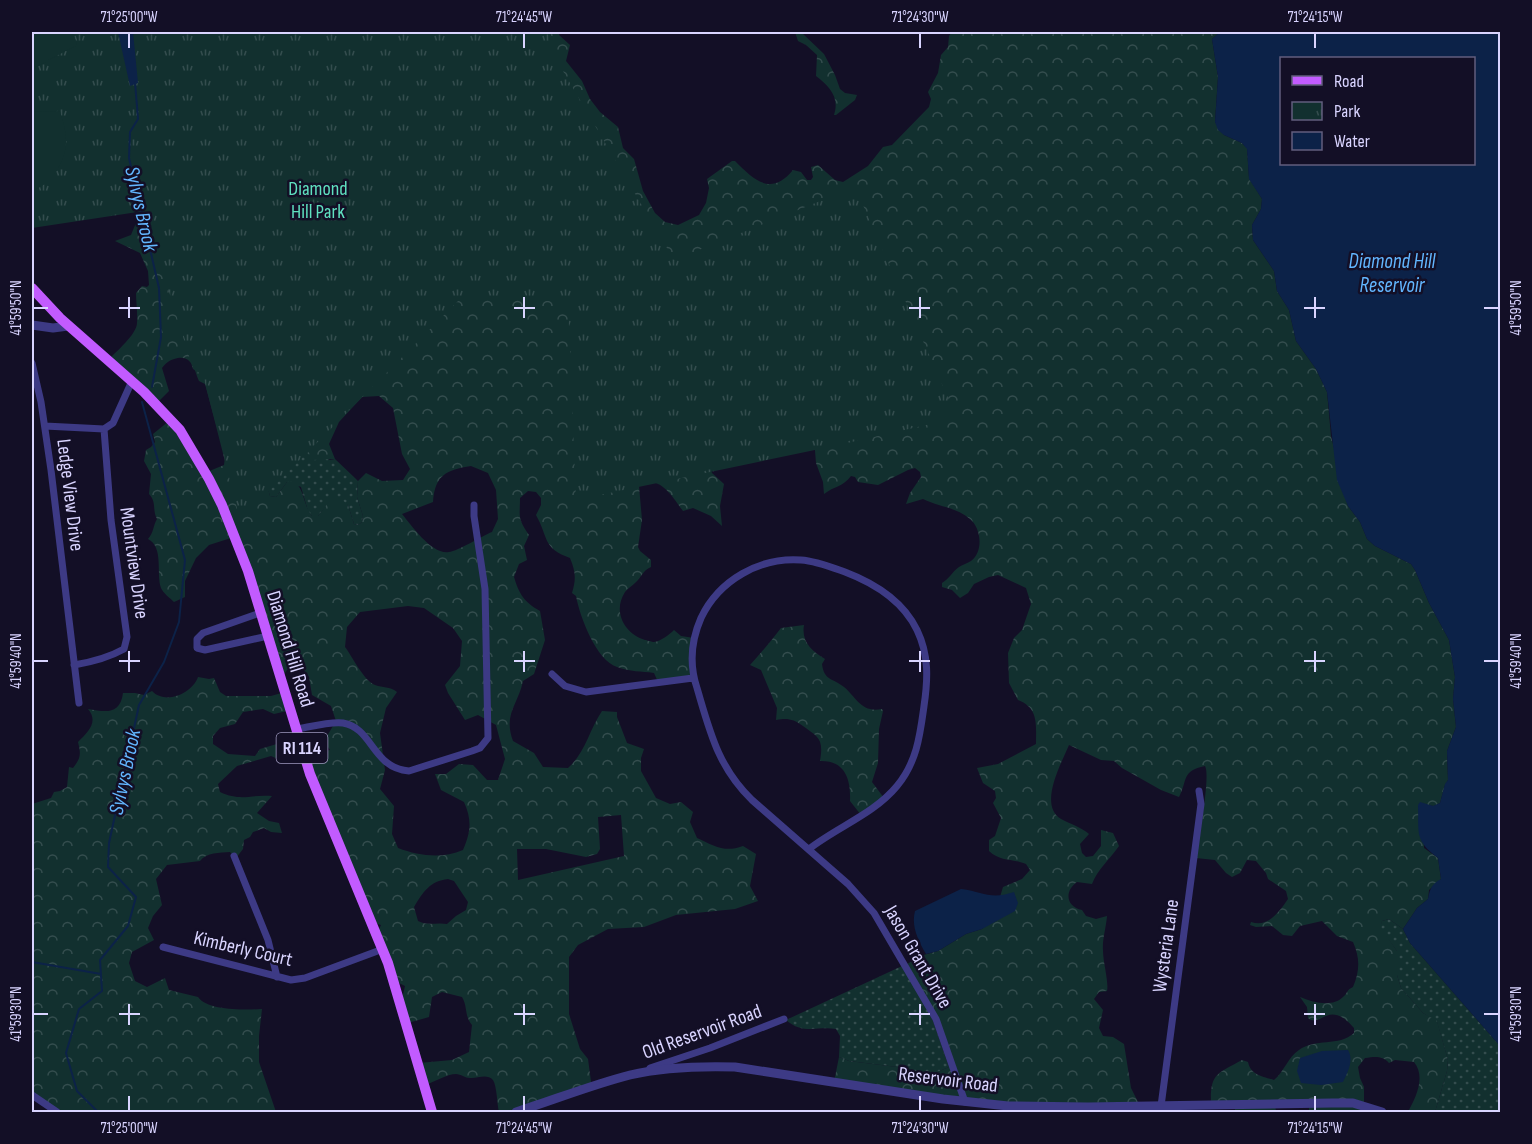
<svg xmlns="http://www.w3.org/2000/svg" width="1532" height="1144" viewBox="0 0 1532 1144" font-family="'Sofia Sans Condensed',sans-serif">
  <defs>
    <pattern id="grass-dots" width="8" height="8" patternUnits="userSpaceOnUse" patternTransform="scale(1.5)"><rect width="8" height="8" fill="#12302f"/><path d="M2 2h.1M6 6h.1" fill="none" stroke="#344d4e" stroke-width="1.8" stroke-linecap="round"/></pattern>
    <pattern id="forest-crowns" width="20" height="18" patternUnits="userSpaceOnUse" patternTransform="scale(1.5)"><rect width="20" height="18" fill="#12302f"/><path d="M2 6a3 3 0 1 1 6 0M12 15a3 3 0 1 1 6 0" fill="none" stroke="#344d4e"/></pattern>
    <pattern id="park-tufts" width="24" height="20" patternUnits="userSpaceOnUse" patternTransform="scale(1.5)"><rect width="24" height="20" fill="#12302f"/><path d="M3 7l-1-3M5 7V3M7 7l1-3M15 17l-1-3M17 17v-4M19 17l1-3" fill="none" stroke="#344d4e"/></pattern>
  </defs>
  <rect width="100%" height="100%" fill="#130f26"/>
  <!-- grass -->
  <path fill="url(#grass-dots)" d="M281 439 330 460 335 459 355 478 358 481 357 497 363 516 362 522 358 525 354 524 348 505 331 500 318 516H312L308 511 301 487 287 482 276 497 270 496 268 489Z
    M1389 919 1403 929 1410 943 1500 1046V1112H1435L1447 1071 1448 1060 1437 1022 1423 1013 1401 988 1397 975V951L1380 928 1382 921Z
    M902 966 927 1003 949 1067 930 1075 897 1067 849 1061 839 1057 840 1036 836 1029C817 1026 803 1035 786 1020Z"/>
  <!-- forest -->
  <path fill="url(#forest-crowns)" fill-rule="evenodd" d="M126 32H560L559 35 570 45 566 61 582 81 590 99 600 112 618 127 623 148 634 159 643 191 655 213 665 222 678 225 699 215 706 203 709 188 707 179 732 161H735C754 180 771 197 793 170L801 172 807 180H811L813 177 811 167 818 165 835 180 843 182 868 166 883 147 892 145 929 107 931 99 928 92 938 73 941 55 948 47 949 36 952 32H1220L1212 39 1218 77 1215 122 1224 135 1242 143 1247 148 1249 178 1262 199 1261 209 1252 225 1253 240 1274 271 1277 291 1289 310 1296 341 1316 369 1327 392 1331 436 1348 506 1360 522 1367 539 1375 546 1411 564 1415 570 1429 603 1449 640 1455 677 1453 699 1456 727 1447 751 1448 780 1445 785 1440 803 1434 806 1424 805V848L1438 858 1441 879 1429 890 1428 899 1417 908 1403 929 1389 919 1382 921 1381 928 1397 951V975L1401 988 1423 1013 1437 1021 1448 1060 1447 1071 1435 1112H1408C1416 1097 1426 1077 1414 1062L1395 1060 1389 1063C1382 1055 1374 1057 1365 1058L1358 1067 1360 1078 1364 1087V1104L1372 1112H1309V1103L1275 1104 1276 1112H1235V1105L1211 1104C1210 1073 1217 1074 1242 1060L1248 1062C1251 1075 1261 1076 1274 1080 1284 1072 1288 1057 1299 1050 1315 1038 1339 1047 1354 1033V1028C1328 998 1321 1029 1308 1018L1307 1007 1300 997C1312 1002 1332 1008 1343 997 1348 993 1346 990 1353 987 1360 970 1360 958 1353 942L1337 936 1322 921 1300 926 1292 936 1283 935 1272 926 1256 927 1250 925 1251 922C1268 928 1279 912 1288 899L1286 891 1268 879 1266 873 1256 861 1247 860 1240 873 1232 877 1226 873 1215 860 1196 858C1198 841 1211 776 1205 766 1181 771 1188 780 1179 797L1161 790 1122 768 1114 761 1101 760 1069 745C1061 764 1038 805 1061 819 1070 824 1081 827 1089 834L1080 844 1082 853 1086 857 1093 856 1101 846V830L1113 833 1119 846C1110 859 1097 870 1092 884L1077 882C1064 891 1066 907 1082 910L1086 916 1096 919 1107 916C1106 928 1102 940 1103 951 1103 962 1109 983 1107 991L1099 992 1094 999 1103 1010 1099 1028 1103 1036 1113 1037 1124 1044 1131 1088 1140 1106 981 1104 834 1082 839 1057 849 1061 897 1067 930 1075 949 1067 935 1019 904 966 920 956 938 951 966 934 982 929 1014 893 1000 897 1003 887 1022 879 1030 870 1026 864C1011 858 1001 862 989 851V840L995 836 1001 818 993 803 996 798 995 791 983 783 977 768 998 764 1036 744C1036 725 1039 708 1018 700L1009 683 1008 653 1014 638 1022 630 1031 604 1026 588 998 575 989 577 974 584 968 593 960 598 952 590 942 587V583C949 579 952 572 959 567 962 565 968 563 971 561 984 551 981 528 970 519 956 507 939 507 923 499L906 504 910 493 921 477 920 472 915 468 908 470 878 485 858 482 855 477 851 476C843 487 834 486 824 494L823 482 816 463 814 438 710 468 712 473 724 484 720 506 722 526 711 516 693 508 683 511C673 497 658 472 639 486L642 520 638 547 640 551 651 560V567C642 571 642 577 635 583 632 586 627 589 625 592 612 612 625 634 645 640 646 640 652 642 654 642 661 641 669 635 674 630L681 636 694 638 693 679 659 684 654 673C642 671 630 672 617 667 596 660 580 617 576 596L572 593C576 580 576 572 570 558 542 548 549 538 536 515L541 505V498L536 492 528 491 520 498C520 518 517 517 529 535L524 546 527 560 519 564 514 577C519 594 524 602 540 611L545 640 534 674 523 681C518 705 503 714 513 741L534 753 543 767 568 768C586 752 589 730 602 711L617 712V717L627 743 644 749 641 758V771L656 798 670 804 681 802 693 812 690 822 697 838C714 846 725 853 743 846L756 854 750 886 758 901 735 909 676 915 644 927 608 929 578 945 569 957V1014L580 1049 588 1059 592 1089 522 1112H499C497 1104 497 1086 493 1080 487 1073 476 1079 470 1078 465 1078 461 1074 456 1074 447 1074 434 1082 425 1085L419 1063 452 1060 469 1052 472 1025C464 1015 468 1007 462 997L442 992 432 997 429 1017 408 1023 401 1003 405 986 395 981 377 934 381 925 372 922 305 755 330 750 324 741 336 721 331 706 312 695 309 677 302 668 290 666 281 678 234 537 209 545 196 558 185 581V597L174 602C170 598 163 593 161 588 156 573 164 547 148 539 154 532 153 526 157 519 152 510 157 502 149 494L151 474 144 461 146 450 151 447 155 442 153 434 169 421 207 472 224 465 225 457 205 384 199 381C194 368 191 353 174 359 168 361 166 363 162 368L169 391 155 405 107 361C116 352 137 334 137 323 138 315 136 302 136 293L142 286 147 287 149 285 148 271 140 253 115 241 131 235 138 218 133 204ZM379 396 393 408 402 454 410 469 403 480 382 481 366 473 358 481 357 497 363 516 362 522 358 525 354 524 348 505 339 497 331 499 318 516H312C303 505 305 490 294 481L287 482 276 497 270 496 268 489 298 434 313 460 335 459 329 444 339 422 362 397ZM471 466 488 473 496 490 498 519 492 532C482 536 458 551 449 552 432 555 412 526 402 514L433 502C435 475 446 470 471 466ZM408 606 424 608 453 628 462 641 460 666 445 685 448 693 465 720 478 715 496 725 505 759 498 780H487L473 765 459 764 446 774H435L441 790 464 802C472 820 471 832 463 850 442 859 419 856 398 848L392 834 394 806 380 789 385 770 380 733 386 708 397 692C389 686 383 688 375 685 364 681 352 656 345 647L347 627 360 612ZM621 815 624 856 518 880 517 849H546L586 857 597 854 600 849 598 817ZM448 879 454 881 468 902 466 910 456 916 447 924C437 922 427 926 418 921L414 907C423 892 430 881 448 879Z
    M795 32H801L824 54 835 75 840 89 845 93 857 95 855 100 836 115H834C840 97 829 86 816 76L817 55 806 45 798 41Z
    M804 625C801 642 812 651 825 659L822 664C824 681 833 678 844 687 857 698 861 713 882 709L883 711 879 729 878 763 872 782 884 798 861 815 850 801C851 781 846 760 820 761 824 738 818 737 803 726 793 719 788 718 776 720L777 708 761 670 750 665C761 653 771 641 781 628Z
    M198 677 209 679 214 678 220 692 226 696H271L285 692 287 711 274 714 263 709 243 712 235 724 220 728 213 736V744L228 754 255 756 260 749 297 738 298 750 278 759 271 756 237 766 218 784 220 792C241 802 252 794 272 796L257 813 269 821 279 823 282 833 271 832 264 828 253 832 250 837 244 840 243 849 236 858 230 852C219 853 207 852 200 861L167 865 156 879 162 905 153 916 148 928 154 940 132 952 129 963 135 981 147 987 165 978 169 990 198 997C207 1011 247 1010 262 1009L259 1036V1062L276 1112H56L32 1096V804L51 798 54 792 60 791 67 787 69 767 73 768C81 758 81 754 78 742 88 732 99 722 88 709 106 712 120 715 123 693H135L144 695 152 691C165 705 192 694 198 677Z"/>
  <!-- park -->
  <path fill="url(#park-tufts)" d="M32 32H548L550 49 674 260 855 187 957 418 834 446 576 500 568 302 463 296 240 520 203 375 193 369 144 211 32 228Z"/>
  <!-- garden -->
  <path fill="#12302f" d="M32 32H73L77 45 32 69Z
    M60 111C62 119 66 130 66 139 67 160 52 184 32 191V112Z"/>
  <!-- water -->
  <path fill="#0c2248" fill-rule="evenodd" d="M118 32H133L138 83 130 86Z
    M1220 32H1500V1046L1410 943 1403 929 1417 908 1428 899C1430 888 1432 884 1441 879L1438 858C1414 840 1419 833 1418 805L1420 802 1433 806 1440 803 1445 784 1448 780 1447 751 1456 727 1453 699 1455 677 1449 640 1429 603 1415 570 1411 564 1375 546 1367 539 1360 522 1348 506 1337 480 1327 392 1316 369 1296 341 1289 310 1277 291 1274 271 1253 240 1252 225 1261 209 1262 199 1249 179 1247 149 1242 143 1224 135 1218 130 1215 122 1218 77 1212 39ZM1282 58H1474V164H1282Z
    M961 889C984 892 990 900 1014 892L1018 903 1015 911 982 929 966 934 938 951 926 954C918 940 911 926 915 911Z
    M1348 1050C1354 1060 1348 1072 1343 1082L1321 1085 1301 1083 1297 1071 1300 1058 1322 1051Z"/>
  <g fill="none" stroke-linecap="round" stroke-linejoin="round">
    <!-- stream -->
    <path stroke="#0c2248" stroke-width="2" d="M135 82 138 119 130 132 129 158 159 288 161 337 152 387
      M32 962 101 974
      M98 1112 77 1091 66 1053 79 1009 102 991 100 960 128 926 136 897 108 867 109 843 139 705 164 662 179 622 185 560 142 402"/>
    <!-- minor -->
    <path stroke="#3d3a85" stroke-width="7" d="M32 363 41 402 51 470 79 703
      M45 426 104 429 113 423 132 381
      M260 613 203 633 197 639V648L205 650 268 636
      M74 665C92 662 108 658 124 649L127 637 111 520 104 429
      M552 674 565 686 586 692 693 678
      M297 729C309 727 332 721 343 723 373 728 372 768 409 771L472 751 480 748 488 738 485 589 474 516V505
      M809 849C837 827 874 814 897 786 917 762 920 735 924 706 928 679 929 655 917 630 903 601 874 583 845 572 831 567 816 561 801 560 760 557 719 580 701 618 691 641 689 664 697 688 710 732 718 767 752 800L848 884 874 913 936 1019 965 1102
      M234 856 268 940 277 977
      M163 947 291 980 305 978 383 949
      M650 1068 710 1048 784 1019
      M32 1095 57 1112
      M1161 1106 1201 804 1199 791"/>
    <!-- tertiary -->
    <path stroke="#3d3a85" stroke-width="9" d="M32 325 53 328 68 326
      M516 1112C554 1100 591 1085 630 1075 664 1067 700 1066 735 1067L943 1099 1008 1106 1088 1107 1332 1103H1353L1382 1112"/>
    <!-- primary -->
    <path stroke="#c25bff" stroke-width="10" d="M32 288 60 318 144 392 180 430 209 479 222 505 248 571 310 774 388 963 432 1112"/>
  </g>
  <!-- ticks -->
  <path fill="none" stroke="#d9d4ff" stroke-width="2" d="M129 33V48M524 33V48M920 33V48M1315 33V48M129 297V318M524 297V318M920 297V318M1315 297V318M33 308H48M119 308H140M514 308H535M909 308H930M1304 308H1325M1484 308H1499M129 651V672M524 651V672M920 651V672M1315 651V672M33 661H48M119 661H140M514 661H535M909 661H930M1304 661H1325M1484 661H1499M129 1004V1025M524 1004V1025M920 1004V1025M1315 1004V1025M33 1014H48M119 1014H140M514 1014H535M909 1014H930M1304 1014H1325M1484 1014H1499M129 1096V1111M524 1096V1111M920 1096V1111M1315 1096V1111"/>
  <g text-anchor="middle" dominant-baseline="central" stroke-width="5" stroke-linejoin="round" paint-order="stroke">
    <!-- shield labels -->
    <rect fill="#130f26" stroke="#9e99be" stroke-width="1.5" x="276.5" y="733" width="51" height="30" rx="4.5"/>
    <g font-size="18" font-weight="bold" fill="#d9d4ff">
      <text x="302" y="748">RI 114</text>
    </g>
    <!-- park labels -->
    <g font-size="20" fill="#5fe0c0" stroke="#130f26">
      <text x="318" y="189">Diamond<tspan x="318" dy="23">Hill Park</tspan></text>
    </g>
    <!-- street labels -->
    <g font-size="20" fill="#d9d4ff" stroke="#130f26">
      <text transform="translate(70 495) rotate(83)">Ledge View Drive</text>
      <text transform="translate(134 563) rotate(82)">Mountview Drive</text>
      <text transform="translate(290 649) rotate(73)">Diamond Hill Road</text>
      <text transform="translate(1166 946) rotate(-82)">Wysteria Lane</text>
      <text transform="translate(243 949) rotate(13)">Kimberly Court</text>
      <text transform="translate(918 957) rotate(60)">Jason Grant Drive</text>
      <text transform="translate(702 1032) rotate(-20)">Old Reservoir Road</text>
      <text transform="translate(948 1080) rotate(7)">Reservoir Road</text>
    </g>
    <!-- water labels -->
    <g font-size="21" font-style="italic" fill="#62b6ff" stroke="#130f26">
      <text transform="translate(141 209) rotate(77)">Sylvys Brook</text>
      <text x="1392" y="261">Diamond Hill<tspan x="1392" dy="24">Reservoir</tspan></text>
      <text transform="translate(125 772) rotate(-78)">Sylvys Brook</text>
    </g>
  </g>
  <!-- border -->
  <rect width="1532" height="1144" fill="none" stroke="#130f26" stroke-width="66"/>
  <!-- legend -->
  <rect x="1280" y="57" width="195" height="108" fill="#130f26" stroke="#625e7d" stroke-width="1.5"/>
  <rect x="1292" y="76" width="30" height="9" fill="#c25bff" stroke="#625e7d" stroke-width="1.5"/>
  <text x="1334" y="87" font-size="18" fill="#d9d4ff">Road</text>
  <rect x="1292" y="102" width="30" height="18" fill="url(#park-tufts)" stroke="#625e7d" stroke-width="1.5"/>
  <text x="1334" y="117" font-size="18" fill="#d9d4ff">Park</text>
  <rect x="1292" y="132" width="30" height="18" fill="#0c2248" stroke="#625e7d" stroke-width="1.5"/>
  <text x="1334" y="147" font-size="18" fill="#d9d4ff">Water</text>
  <rect x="33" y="33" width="1466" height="1078" fill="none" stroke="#d9d4ff" stroke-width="2"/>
  <g font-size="15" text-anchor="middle" fill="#d9d4ff">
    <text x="129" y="22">71°25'00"W</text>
    <text x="524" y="22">71°24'45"W</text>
    <text x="920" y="22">71°24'30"W</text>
    <text x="1315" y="22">71°24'15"W</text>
    <text transform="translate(16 308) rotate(-90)" y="5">41°59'50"N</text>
    <text transform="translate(1516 308) rotate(-90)" y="5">41°59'50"N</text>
    <text transform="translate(16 661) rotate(-90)" y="5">41°59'40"N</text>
    <text transform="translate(1516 661) rotate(-90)" y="5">41°59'40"N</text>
    <text transform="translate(16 1014) rotate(-90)" y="5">41°59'30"N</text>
    <text transform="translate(1516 1014) rotate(-90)" y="5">41°59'30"N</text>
    <text x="129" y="1133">71°25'00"W</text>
    <text x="524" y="1133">71°24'45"W</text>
    <text x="920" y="1133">71°24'30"W</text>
    <text x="1315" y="1133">71°24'15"W</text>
  </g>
</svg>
